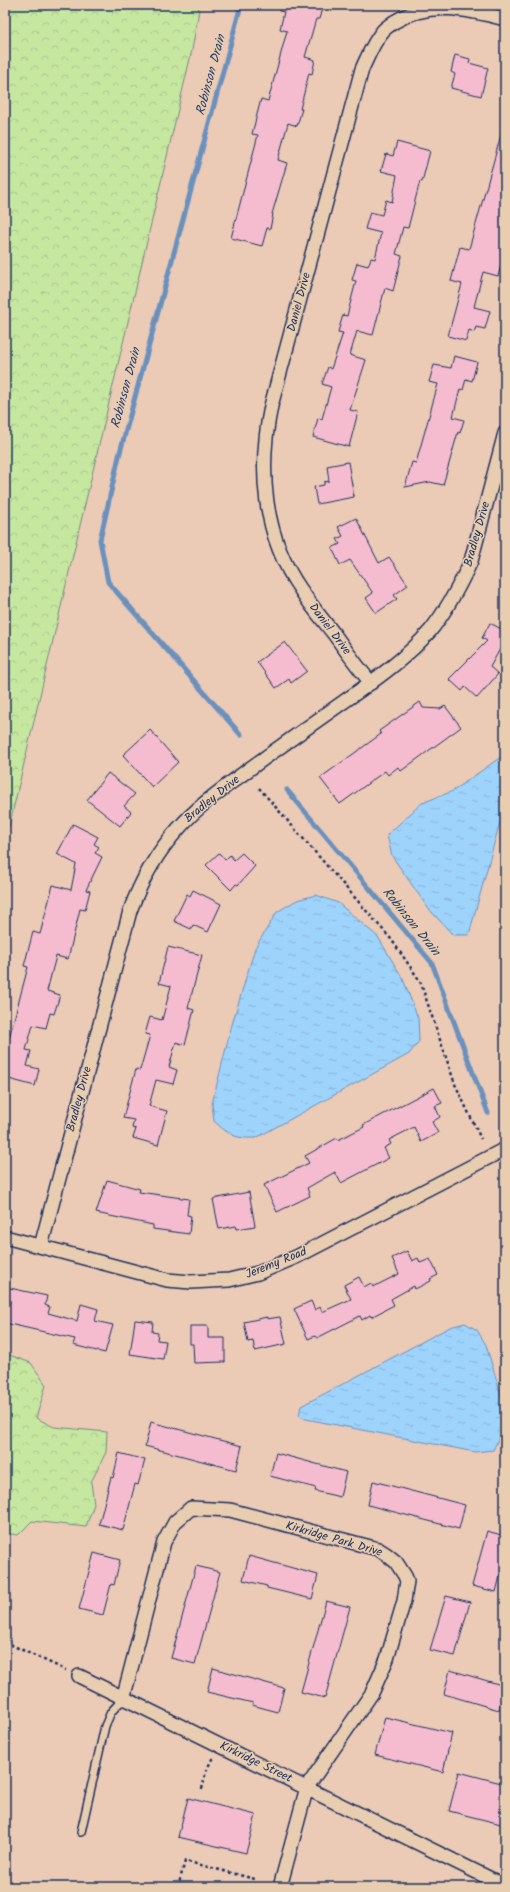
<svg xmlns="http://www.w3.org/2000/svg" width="510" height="1892" viewBox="0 0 510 1892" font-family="Kalam,sans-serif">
  <defs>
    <pattern id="forest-crowns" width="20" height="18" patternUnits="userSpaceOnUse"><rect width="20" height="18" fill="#c6e7a0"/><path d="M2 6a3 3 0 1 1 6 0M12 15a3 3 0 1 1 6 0" fill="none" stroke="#aac68c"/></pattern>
    <pattern id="water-ripples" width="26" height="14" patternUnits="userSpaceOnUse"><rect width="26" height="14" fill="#9ed3fc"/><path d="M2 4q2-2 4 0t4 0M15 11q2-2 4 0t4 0" fill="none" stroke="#88b5da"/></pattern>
  </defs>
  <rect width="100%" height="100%" fill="#ebcab6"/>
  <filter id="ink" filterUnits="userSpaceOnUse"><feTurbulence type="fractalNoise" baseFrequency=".025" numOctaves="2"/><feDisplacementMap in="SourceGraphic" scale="8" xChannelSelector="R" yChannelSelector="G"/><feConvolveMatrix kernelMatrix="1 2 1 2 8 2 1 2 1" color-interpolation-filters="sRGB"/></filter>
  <g filter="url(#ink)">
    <!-- forest -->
    <path fill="url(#forest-crowns)" stroke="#708b7f" d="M5 5H197L199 10 192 50 9 827 5 828Z
      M5 1351 9 1355 31 1363 46 1385 36 1418 54 1427 107 1432 106 1452 91 1482 94 1504 86 1527 32 1521 18 1535 5 1533Z"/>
    <!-- water -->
    <path fill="url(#water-ripples)" stroke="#6a91bd" d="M505 754V804L474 916 469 935H453L428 908 392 856 387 835 422 803 453 791Z
      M316 895 338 903 378 937 403 979 418 1018 419 1041 409 1054 256 1138C235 1139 229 1135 214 1121L212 1104 231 1028 255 948 277 912 297 900Z
      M465 1323 477 1330 486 1345 505 1408 503 1430 493 1450 475 1452 306 1419 299 1415 301 1406 322 1395 450 1327Z"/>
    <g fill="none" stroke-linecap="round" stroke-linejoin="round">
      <!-- stream -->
      <path stroke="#6a91bd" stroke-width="5" d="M241 5 119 456 100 540 108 582 241 735
        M287 790 432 963 488 1113"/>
    </g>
    <!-- building -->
    <path fill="#f5bcd0" stroke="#1b2f5e" d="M280 5H323L319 19H316L305 57 315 60 312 74 309 73 300 109H302L297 126 288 123 278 160 287 163 272 214H273L270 229 267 228 262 246 231 238 258 135 252 134 261 99 268 101 287 31 280 29 284 12 279 11Z
      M455 55 470 59 469 63 488 68 481 96 451 88 455 74 451 72Z
      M501 135H505V251L498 276 483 272 474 307 490 311 485 329 476 327 474 332 469 330 466 341 448 336 462 284 451 281 460 247 469 249Z
      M397 142 430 151 422 182 420 181 408 228 403 227 396 254 402 256 393 291 385 288 373 335 357 331 350 355 366 360 350 410 358 412 349 447 313 437 318 418 322 419 331 387 322 384 328 367 331 369 343 333 338 332 343 315 347 316 356 281 352 280 357 263 368 266 371 258 375 259 381 233 365 229 370 212 382 215 386 200 392 202 397 175 381 171 386 154 393 156Z
      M454 356 477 362 472 381 466 379 463 390 460 389 453 417 464 420 460 433 458 432 443 485 430 482 405 487 412 462 416 463 438 384 429 382 434 365 451 368Z
      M348 462 354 497 317 504 314 487 324 485V482L329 481 327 466Z
      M356 518 379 563 389 557 408 585 394 595 397 599 376 613 366 598 373 593 350 560 340 565 332 548 340 544 337 539 343 536 338 527Z
      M490 623 505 631V640L490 667 498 674 477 698 465 687 462 691 449 679 487 641 482 638Z
      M285 642 307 671 291 683 289 679 276 688 257 662Z
      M420 702 423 708 440 709 445 706 461 727 401 771 398 767 388 775 385 771 340 804 320 778 381 734 379 731Z
      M150 730 178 762 152 787 123 755Z
      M108 773 135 794 124 806 131 812 120 826 87 800Z
      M73 824 98 837 94 844 99 847 95 853 102 857 86 890 90 891 85 910 80 909 68 959 56 956 47 991 60 995 54 1014 50 1013 46 1028 33 1025 26 1050 31 1051 27 1066 39 1069 35 1086 5 1078V1041L8 1042 28 967 24 966 33 932 40 934 53 885 71 890 76 864 57 854Z
      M219 853 225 860 230 855 234 860 242 853 255 866 238 885 236 884 231 890 206 865Z
      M193 890 221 904 208 932 193 925 191 929 174 921 187 894 190 896Z
      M168 947 202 955 188 1008 194 1010 185 1045 176 1042 169 1067 177 1070 173 1084 156 1080 149 1106 167 1111 158 1145 133 1138 136 1129 132 1128 134 1120 123 1118 136 1069 140 1070 150 1035 145 1034 150 1017 162 1020 171 986 159 983Z
      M434 1088 442 1103 435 1106 440 1117 432 1122 438 1133 421 1142 414 1127 389 1140 391 1144 384 1148 389 1158 341 1183 335 1172 307 1188 310 1196 277 1212 264 1185 309 1163 305 1156 337 1138 338 1140 364 1127 363 1125Z
      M107 1180 140 1189 139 1192 189 1199 187 1215 191 1216 189 1234 153 1229V1225L96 1213Z
      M249 1192 255 1226 237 1229 236 1226 219 1229 213 1199Z
      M407 1251 412 1261 418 1258 420 1263 430 1259 438 1275 430 1279 431 1281 415 1289 414 1286 391 1299 394 1305 371 1317 370 1315 362 1320 360 1316 317 1338 315 1336 308 1339 294 1309 311 1301 315 1310 320 1307 322 1312 351 1299 344 1285 359 1277 364 1287 371 1283 373 1287 399 1274 392 1258Z
      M5 1287 47 1296 45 1305 50 1307 48 1313 77 1321 81 1304 98 1309 95 1321 113 1325 105 1353 73 1345 75 1339 5 1323Z
      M267 1317V1319L280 1317 286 1344 255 1351 253 1341 248 1342 244 1322Z
      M135 1320 153 1322 152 1332 158 1333 157 1340 166 1341 163 1359 130 1354Z
      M190 1326H208V1338H225V1362L194 1363 193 1344H190Z
      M151 1422 242 1446 236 1470 145 1446Z
      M119 1453 145 1460 138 1485 135 1484 123 1530 99 1524 111 1477 113 1478Z
      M276 1453 346 1472 340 1497 315 1491 316 1488 270 1476Z
      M373 1481 465 1505 459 1529 368 1505Z
      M487 1531 505 1536V1569L502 1568 496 1592 472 1586Z
      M94 1553 120 1560 114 1585 111 1584 103 1615 79 1609Z
      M249 1556 318 1575 312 1599 267 1588V1586L243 1580Z
      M196 1566 220 1572 195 1664 171 1658Z
      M446 1596 470 1602 455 1656 430 1650Z
      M326 1601 350 1607 325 1698 301 1692Z
      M213 1668 284 1688 278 1712 252 1705 253 1703 207 1692Z
      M450 1670 505 1686 499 1710 444 1694Z
      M385 1717 452 1733 443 1772 375 1755Z
      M459 1772 505 1784V1825L449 1811Z
      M188 1798 256 1815 246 1853 178 1837Z"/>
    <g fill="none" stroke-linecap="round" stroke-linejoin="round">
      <defs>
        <path id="lane" d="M81 1832 105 1726 111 1712 123 1699"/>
        <path id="street" d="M371 683C358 667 346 651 334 634 323 620 311 606 301 590 263 536 258 469 271 406L362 69C368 56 373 43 382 32 385 28 390 25 394 22 429 0 467 9 505 19
          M5 1237 167 1280 191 1282 229 1280 258 1273 296 1257 505 1149
          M41 1246 130 911C141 881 157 852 179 828 199 805 224 788 248 770 281 746 315 722 349 698 378 678 407 657 430 631 447 610 460 585 471 561L505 433
          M79 1676 505 1886
          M123 1699 164 1542 175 1522 191 1508 230 1510 378 1549 386 1554 396 1562 405 1576 407 1581 404 1601 387 1659 372 1693 307 1787 280 1887"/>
      </defs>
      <!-- lane casing -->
      <use href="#lane" stroke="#1b2f5e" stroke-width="10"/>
      <!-- street casing -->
      <use href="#street" stroke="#1b2f5e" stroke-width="16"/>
      <!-- path -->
      <path stroke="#1b2f5e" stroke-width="2.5" stroke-dasharray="3 3" stroke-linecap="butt" d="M259 788 391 939 420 981 455 1084 481 1139
        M5 1642 66 1670
        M202 1789 206 1771 213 1757
        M178 1887 185 1861 255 1879"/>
      <!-- lane -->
      <use href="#lane" stroke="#e9cdb0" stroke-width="7"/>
      <!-- street -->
      <use href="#street" stroke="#e9cdb0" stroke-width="13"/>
    </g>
  </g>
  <g text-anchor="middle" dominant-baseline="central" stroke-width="3" stroke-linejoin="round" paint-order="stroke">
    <!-- street labels -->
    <g font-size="12" fill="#1b2f5e" stroke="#e9cdb0">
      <text transform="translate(299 302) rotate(-75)">Daniel Drive</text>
      <text transform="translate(477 534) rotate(-74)">Bradley Drive</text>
      <text transform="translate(330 629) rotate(53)">Daniel Drive</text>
      <text transform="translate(212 799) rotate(-39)">Bradley Drive</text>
      <text transform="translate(79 1099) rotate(-75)">Bradley Drive</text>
      <text transform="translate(276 1263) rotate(-22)">Jeremy Road</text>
      <text transform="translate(334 1539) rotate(16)">Kirkridge Park Drive</text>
      <text transform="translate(256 1762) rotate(26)">Kirkridge Street</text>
    </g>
    <!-- water labels -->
    <g font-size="13" font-style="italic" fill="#283f6e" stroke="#e9cdb0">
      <text transform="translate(211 75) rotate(-75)">Robinson Drain</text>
      <text transform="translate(126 388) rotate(-75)">Robinson Drain</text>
      <text transform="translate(411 922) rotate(51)">Robinson Drain</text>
    </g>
  </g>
  <!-- margin -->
  <rect width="510" height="1892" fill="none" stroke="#e9cdb0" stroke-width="20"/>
  <rect x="10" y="10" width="490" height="1872" fill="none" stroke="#1b2f5e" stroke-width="1.5" filter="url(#ink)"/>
</svg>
